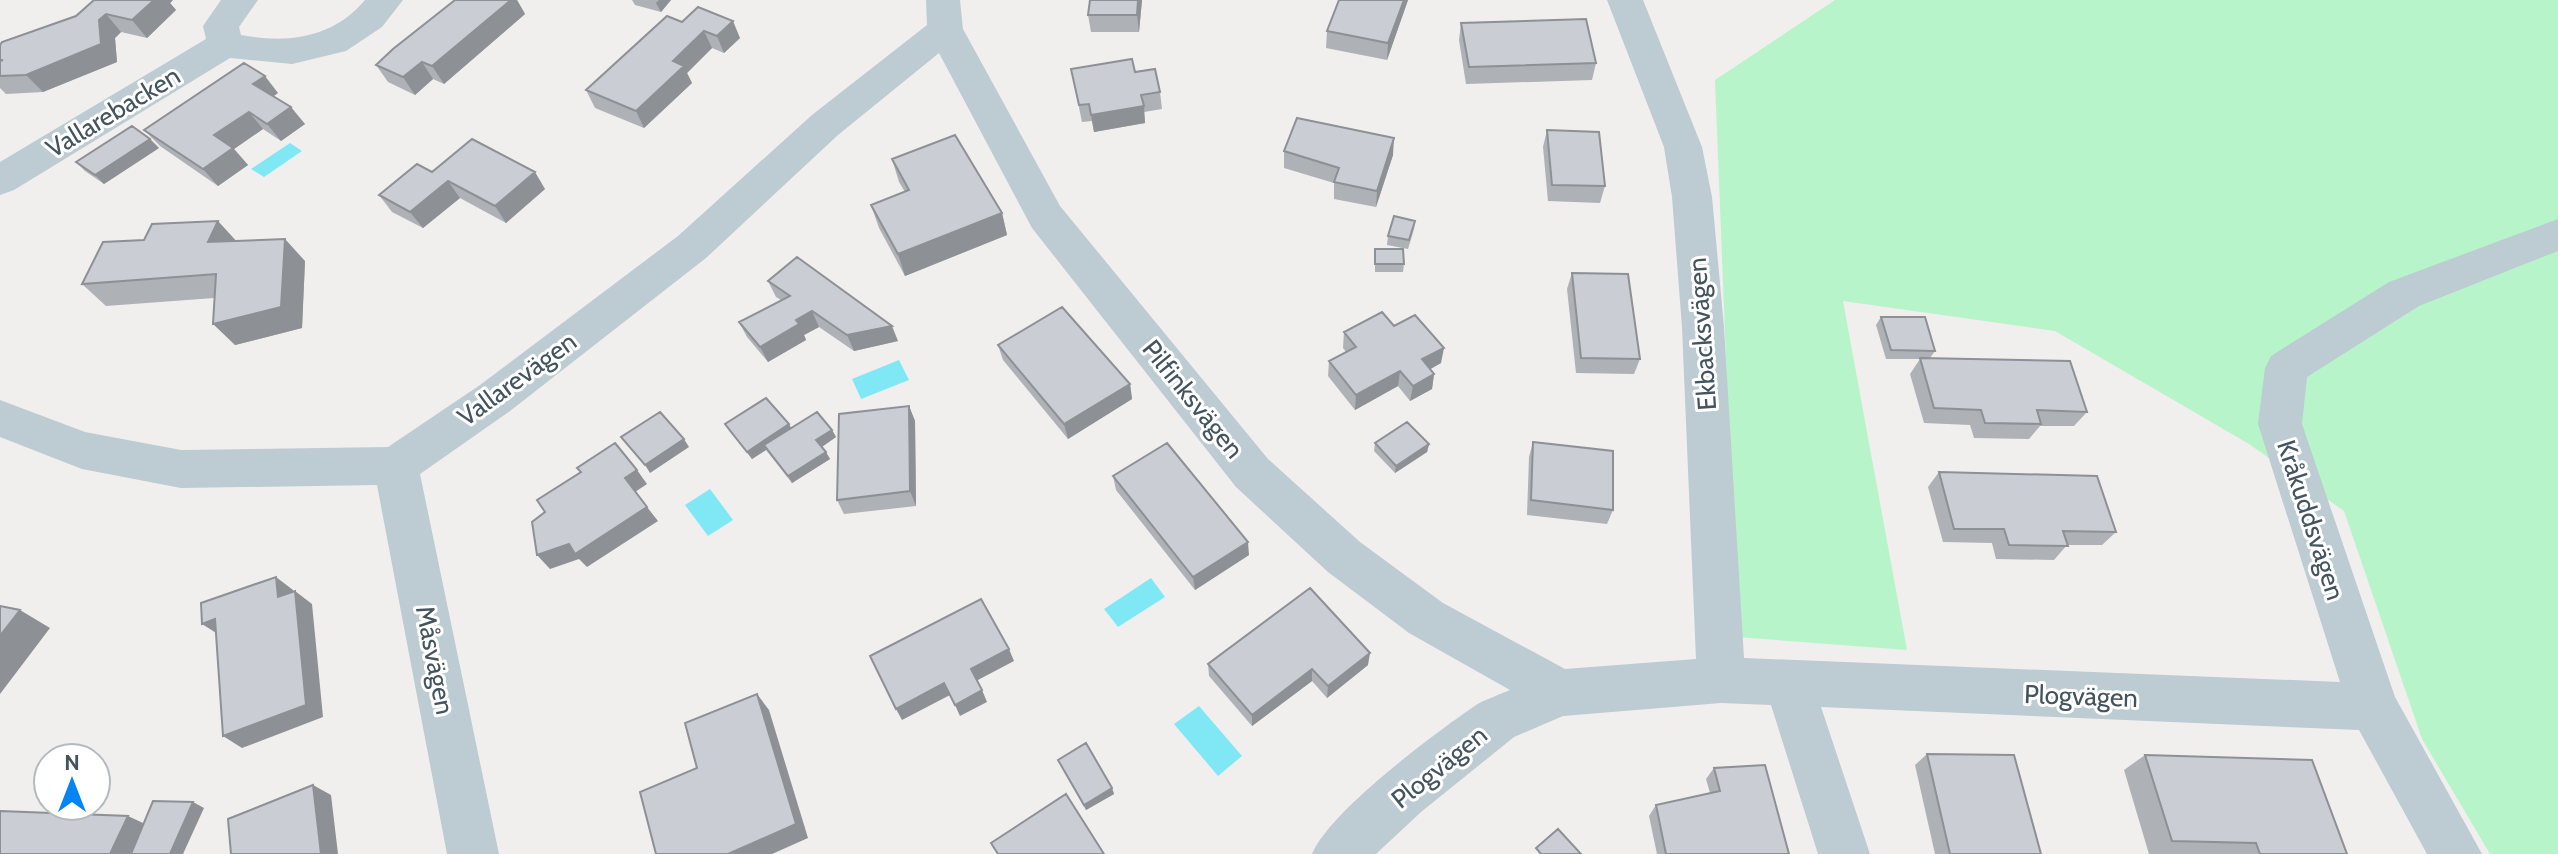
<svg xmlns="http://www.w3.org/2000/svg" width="2558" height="854" viewBox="0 0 2558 854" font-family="Cabin,sans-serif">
  <rect width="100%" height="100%" fill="#f1eeee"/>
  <!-- green -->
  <path fill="#b8f4c9" d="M1835 0H2558V854H2490L2422 739 2344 511 2249 444 2055 331 1843 301 1907 650 1737 637 1715 80Z"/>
  <!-- water -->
  <path fill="#80e8f5" d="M290 143 302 151 264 177 251 169Z
    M899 360 909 380 861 399 852 379Z
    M710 489 733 520 708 536 685 505Z
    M1151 578 1165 597 1118 627 1104 609Z
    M1199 706 1242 756 1218 776 1174 724Z"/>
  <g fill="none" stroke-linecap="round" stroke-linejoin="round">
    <!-- minor -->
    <path fill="#bdcbd2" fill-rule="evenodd" d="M221 0H258L239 27 241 35C288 44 333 38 365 0H403L382 27 346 51 292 64 230 58 14 190 0 195V162L206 39 203 26Z
      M926 0H960L963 29 1060 206 1268 459 1360 542 1443 603 1565 669 1696 659 1682 327 1672 197 1664 147 1607 0H1643L1702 147 1712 197 1724 327 1744 658 2340 682 2258 424 2265 368 2271 356 2389 282 2558 219V251L2419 306 2307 377 2302 424 2395 697 2482 854H2427L2359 730 1821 707 1870 854H1818L1771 705 1721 703 1563 716 1514 737 1421 812 1376 854H1312C1330 811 1434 734 1476 705 1486 699 1499 695 1510 690L1409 633 1328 572 1236 487 1032 228 939 53 838 135 706 258 510 411 420 474 499 854H447L377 485 181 488 82 469 0 437V400L85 432 181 450 388 447 480 385 678 236 812 115 927 25Z"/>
  </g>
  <!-- wall -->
  <path fill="#aeb1b6" d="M94 0H173L170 3 176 10 147 38 121 32 115 38 117 62 43 92 6 94 0 88V45L76 16Z
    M455 0H517L525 14 444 84 433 79 415 95 388 82 376 65Z
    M632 0H671L661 12 635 5Z
    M1142 0 1139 32H1091L1088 15Z
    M1339 0H1408L1387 60 1326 48 1327 31Z
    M682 22 740 38 724 53 712 48 687 73 692 83 644 128 595 108 586 90Z
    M1461 23 1596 63 1592 80 1466 84 1459 40Z
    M1071 69 1135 72 1160 92 1162 109 1144 112 1145 123 1094 132 1092 121 1082 122Z
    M278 93 273 96 305 124 281 141 263 129 234 149 248 165 218 186 160 146 144 130Z
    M1547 130 1605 186 1600 203 1548 201 1543 147Z
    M150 139 159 148 104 184 85 171 76 162Z
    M1284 151 1393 155 1376 207 1334 199V183L1284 168Z
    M892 159 1002 213 1007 235 905 276 879 228 871 205 905 192 899 182Z
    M432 172 545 189 506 223 460 198 423 228 392 212 379 195Z
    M1415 221 1414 229 1408 249 1387 245 1388 236Z
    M236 241 305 261 302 328 235 345 214 298 106 306 82 284Z
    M1375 249 1404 264 1403 272H1375Z
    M1572 273 1640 359 1634 374 1576 373 1567 289Z
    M768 281 898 341 854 351 819 327 804 335 806 340 768 362 747 337 739 322 781 300 776 297Z
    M1881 317 1935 351 1930 358 2087 412 2074 426H2040L2029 439 1974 438 1970 425 1924 423 1910 374 1920 359H1886L1876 325Z
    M1394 326 1441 363 1430 369 1434 374 1432 389 1410 401 1398 386 1355 410 1328 376 1329 361 1346 352 1343 348 1344 332Z
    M998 345 1130 384 1132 399 1068 439 1003 360Z
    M909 406 915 421 916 506 844 514 837 500Z
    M725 424H789L791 428 832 430 836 437 822 447 830 459 792 483 766 450 752 459 730 432Z
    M1533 442 1613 510 1607 524 1527 515 1529 457Z
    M1375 443 1429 444 1427 452 1395 473 1374 451Z
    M1939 472 2116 532 2102 545H2067L2054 560 1996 559 1992 543 1943 542 1928 487Z
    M1113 476 1249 555 1195 590 1116 490Z
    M1208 664 1368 665 1327 698 1312 681 1252 726 1209 676Z
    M1927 754 2041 854H1935L1915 765Z
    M2145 755 2347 854H2149L2124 770Z
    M1058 760 1112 788 1114 794 1086 810Z
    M1714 768 1789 854H1657L1649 816 1656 805 1710 793 1706 779Z"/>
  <!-- shaded-wall -->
  <path fill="#8d9094" d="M154 0H173L170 3 176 10 147 38 132 20Z
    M511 0H517L525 14 444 84 432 66Z
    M659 0H671L661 12 656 3Z
    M1138 0H1142L1139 32 1137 15Z
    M1404 0H1408L1387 60 1388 43Z
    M106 14 121 32 115 38 117 62 43 92 26 75Z
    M733 21 740 38 724 53 717 36Z
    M704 31 712 48 687 73 692 83 644 128 636 111 673 61Z
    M422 62 433 79 415 95 403 77Z
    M265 76 278 93 267 101 253 84Z
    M1144 106 1145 123 1094 132 1091 115Z
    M291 107 305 124 281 141 267 124Z
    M249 112 263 129 234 149 248 165 218 186 203 169 214 135Z
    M1394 138 1393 155 1376 207 1377 191Z
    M150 139 159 148 104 184 95 175Z
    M535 172 545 189 506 223 495 206Z
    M448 181 460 198 423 228 410 212Z
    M1002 213 1007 235 905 276 898 254Z
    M218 221 239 244 208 242Z
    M285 239 305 261 302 328 235 345 213 324Z
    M812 311 819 327 804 335 806 340 768 362 760 347 796 320Z
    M892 326 898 341 854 351 847 335Z
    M1444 348 1441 363 1420 375 1422 359Z
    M1400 371 1398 386 1355 410 1356 395Z
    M1434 374 1432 389 1410 401 1413 386Z
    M1130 384 1132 399 1068 439 1064 424Z
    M909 406 915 421 916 506 910 491Z
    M789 424 793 432 764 445 766 450 752 459 747 452Z
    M832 430 836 437 820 448 816 440Z
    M684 439 689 447 650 473 645 465Z
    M1429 444 1427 452 1395 473 1396 466Z
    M826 452 830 459 792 483 788 476Z
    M637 470 647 484 635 492 625 478Z
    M647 507 658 521 587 567 579 559 550 569 537 555Z
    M1248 542 1249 555 1195 590 1193 577Z
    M276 577 293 590 295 610 278 597Z
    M295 591 312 604 323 717 242 748 223 736Z
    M20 610 50 628 0 694V636Z
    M215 619 221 636 202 624Z
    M1009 649 1014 661 976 681 971 669Z
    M1370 653 1368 665 1327 698 1328 686Z
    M1312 669V681L1252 726V715Z
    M944 683 950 695 902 720 896 709Z
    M982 690 987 702 960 716 955 705Z
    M757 694 769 710 808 838 772 854H728Z
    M313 785 331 795 338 854H321Z
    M1112 788 1114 794 1086 810 1084 805Z
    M193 802 204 808 183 854H170Z
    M128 816 158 830 146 854H110Z"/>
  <!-- building -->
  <path fill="#caced4" stroke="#8d9094" stroke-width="2" d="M94 0H154L132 20 106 14 99 20 101 44 26 75 0 76V61L3 60H0V45L2 42 76 16Z
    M455 0H511L432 66 422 62 403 77 376 65 393 49Z
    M1090 0H1138L1137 15H1088Z
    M1339 0H1404L1388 43 1327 31Z
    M698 7 733 21 717 36 704 31 673 61 684 66 636 111 586 90 667 16 682 22Z
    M1586 19 1596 63 1469 67 1461 23Z
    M1132 59 1135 72 1155 69 1160 92 1141 95 1144 106 1091 115 1089 104 1079 105 1071 69Z
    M244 63 265 76 253 84 291 107 267 124 249 112 214 135 233 148 203 169 144 130Z
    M1297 118 1394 138 1377 191 1334 182 1339 168 1284 151Z
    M132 126 150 139 95 175 76 162Z
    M1547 130 1599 132 1605 186 1552 185Z
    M955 135 1002 213 898 254 871 205 909 190 892 159Z
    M472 139 535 172 495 206 448 181 410 212 379 195 417 164 432 172Z
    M1394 216 1415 221 1409 240 1388 236Z
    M218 221 208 242 285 239 281 307 213 324 216 274 82 284 103 242 144 240 152 224Z
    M1375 249H1403L1404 264H1375Z
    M797 257 892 326 847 335 812 311 796 320 799 324 760 347 739 322 790 296 768 281Z
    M1572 273 1628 274 1640 359 1581 358Z
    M1062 307 1130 384 1064 424 998 345Z
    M1382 312 1394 326 1415 315 1444 348 1422 359 1434 374 1413 386 1400 371 1356 395 1329 361 1356 347 1344 332Z
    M1881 317H1925L1935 351 1891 350Z
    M1920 358 2070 361 2087 412 2037 410 2041 424 1985 423 1981 410 1934 408Z
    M766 398 789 424 747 452 725 424Z
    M909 406 910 491 837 500 839 414Z
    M660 412 684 439 645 465 621 437Z
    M817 412 832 430 816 440 826 452 788 476 764 445Z
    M1407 422 1429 444 1396 466 1375 443Z
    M1533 442 1613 451V510L1531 500Z
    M615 443 637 470 625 478 647 507 575 554 569 544 537 555 532 522 545 512 537 500 581 472 577 468Z
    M1167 443 1248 542 1193 577 1113 476Z
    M1939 472 2097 476 2116 532 2063 531 2068 546 2009 545 2004 529H1954Z
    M276 577 278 597 295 591 306 705 223 736 215 619 202 624 201 603Z
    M1310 588 1370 653 1328 686 1312 669 1252 715 1208 664Z
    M981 599 1009 649 971 669 982 690 955 705 944 683 896 709 870 656Z
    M0 606 20 610 0 636Z
    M757 694 796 824 728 854H656L640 792 697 768 685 723Z
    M1086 743 1112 788 1084 805 1058 760Z
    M1927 754 2014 755 2041 854H1950Z
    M2145 755 2312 760 2347 854H2260L2256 843 2172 841Z
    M1765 765 1789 854H1666L1656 805 1720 791 1714 768Z
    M313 785 321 854H231L228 819Z
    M1066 794 1104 854H998L991 843Z
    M153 801 193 802 170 854H131Z
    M0 811 128 816 110 854H0Z
    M1558 829 1581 854H1541L1536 848Z"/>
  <g text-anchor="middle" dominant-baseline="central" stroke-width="6" stroke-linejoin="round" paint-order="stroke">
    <!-- street labels -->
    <g font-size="26" fill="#44545e" stroke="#fff">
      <text transform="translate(113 112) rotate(-31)">Vallarebacken</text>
      <text transform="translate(1702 334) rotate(-94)">Ekbacksvägen</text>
      <text transform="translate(517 379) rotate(-36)">Vallarevägen</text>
      <text transform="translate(1193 399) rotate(51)">Pilfinksvägen</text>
      <text transform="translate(2311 520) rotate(72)">Kråkuddsvägen</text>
      <text transform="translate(435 660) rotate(79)">Måsvägen</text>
      <text transform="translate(2081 696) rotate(2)">Plogvägen</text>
      <text transform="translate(1439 767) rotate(-39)">Plogvägen</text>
    </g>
  </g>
  <!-- north arrow -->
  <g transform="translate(72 782)"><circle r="38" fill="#ffffff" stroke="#b4bbbf" stroke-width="2"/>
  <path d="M0-6L14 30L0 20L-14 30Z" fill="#0584f4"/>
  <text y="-12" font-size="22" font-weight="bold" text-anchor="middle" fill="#44545e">N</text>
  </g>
</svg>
